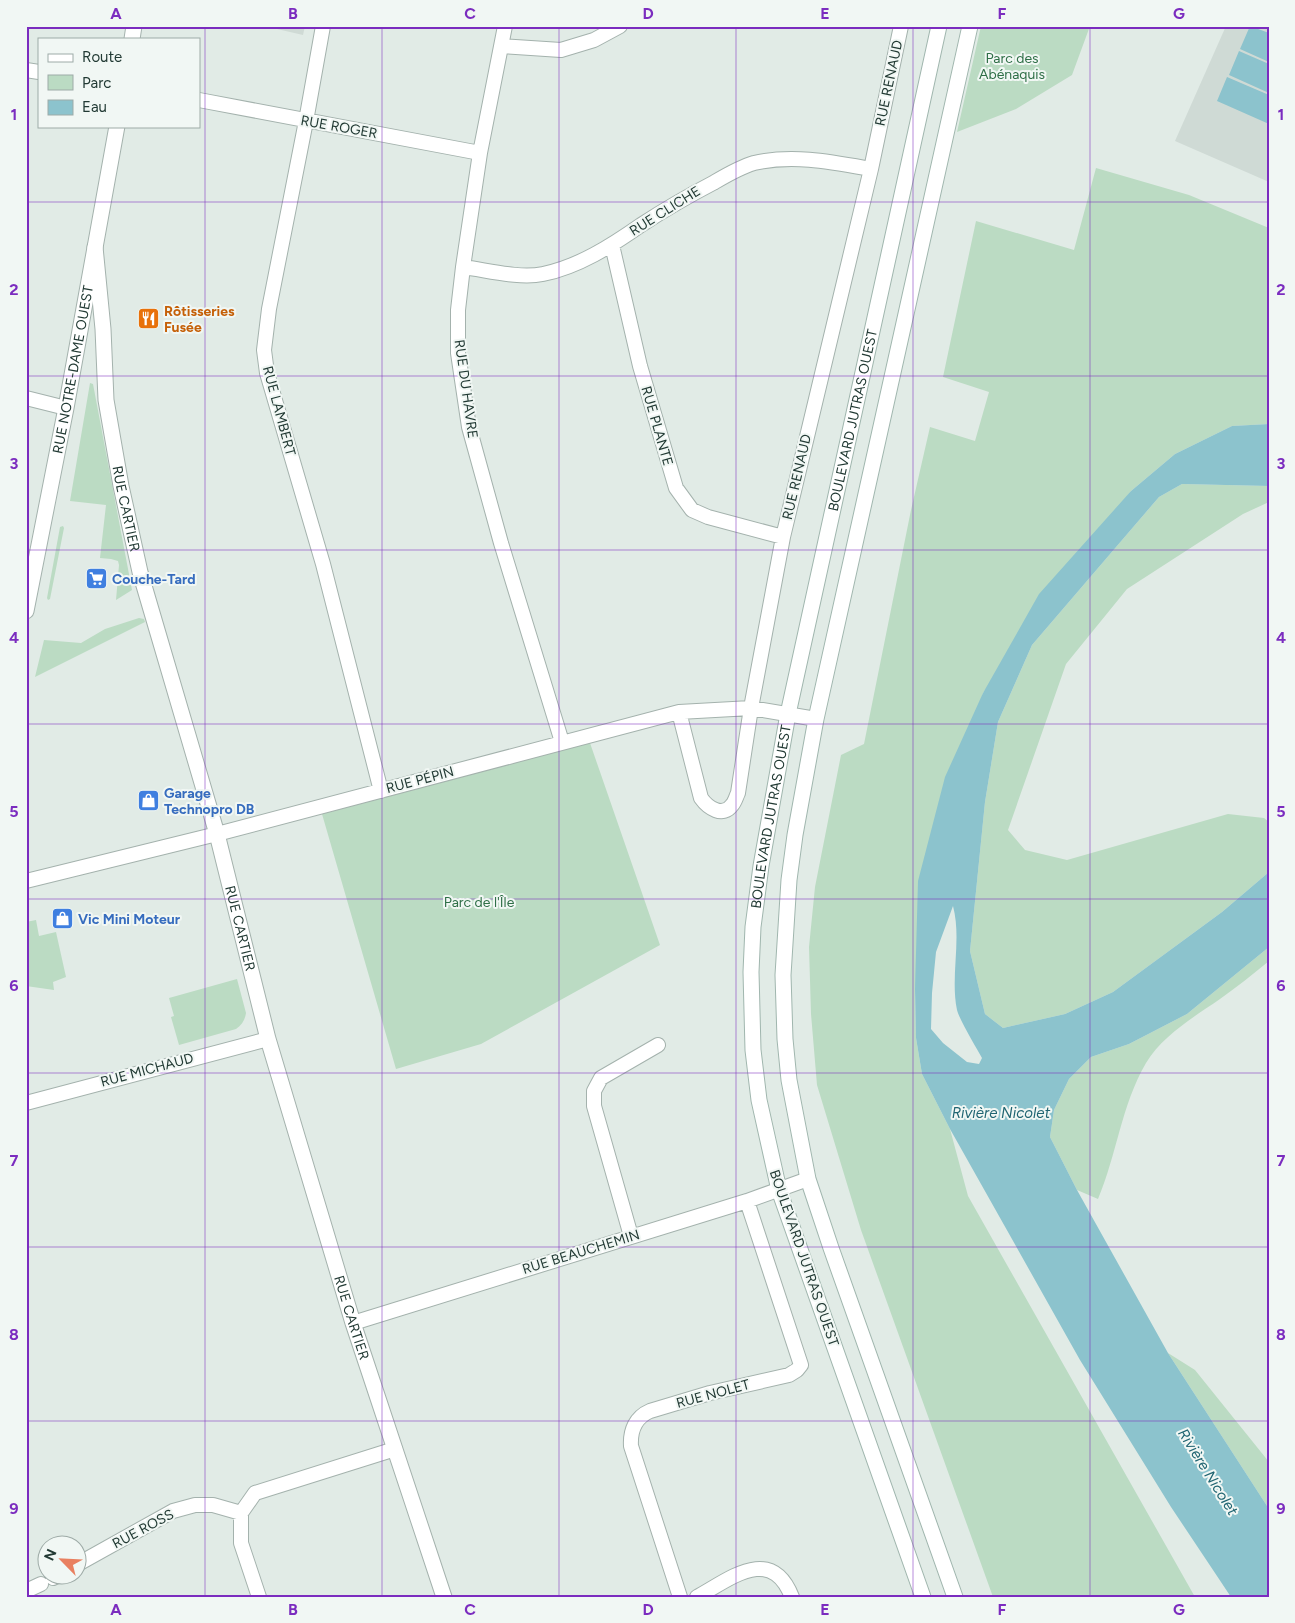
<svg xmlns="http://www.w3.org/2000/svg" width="1295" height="1623" viewBox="0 0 1295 1623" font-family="Figtree,sans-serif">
  <rect width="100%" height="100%" fill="#e1ebe6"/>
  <!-- built -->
  <path fill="#cfdad5" d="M264 26H305L303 35Z
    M1226 26H1269V182L1175 141Z"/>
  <!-- green -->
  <path fill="#bbdbc3" d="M981 26H1090L1072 75 1016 109 957 132Z
    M1096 168 1189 195 1269 228V424L1232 426 1175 454 1131 491 983 693 915 989 916 1038 922 1074 950 1129 968 1196 1195 1597H993L861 1230 817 1085 811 1014 809 947 815 887 841 755 864 744 911 510 930 427 975 441 989 392 943 377 976 221 1074 250Z
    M90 383 93 384 132 590 116 600 119 565 118 561 111 559 100 558 106 505 70 501Z
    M1182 484 1269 486V502L1243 514 1127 589 1066 664 1008 830 1025 850 1067 860 1228 814 1264 818 1269 822V872L1222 912 1113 992 1065 1014 1003 1028 985 1014 970 951 985 802 998 722 1032 645 1159 497Z
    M63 526 64 528 50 599 48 600 47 598 60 527Z
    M139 618 144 619 145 622 35 677 44 640 81 643 105 629Z
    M590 743 660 945 481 1044 396 1069 322 814Z
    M36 920 39 936 56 932 66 977 53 982 54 990 26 986V922Z
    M1269 947V961C1253 974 1237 987 1220 999 1194 1017 1163 1035 1146 1063 1121 1106 1117 1154 1098 1199L1077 1190 1050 1137 1054 1110 1069 1079 1091 1057 1129 1044 1187 1014Z
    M237 979 246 1013C245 1020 242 1025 236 1029L179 1045 171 1017 174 1016 169 998Z
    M1168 1353 1195 1370 1269 1462V1509Z"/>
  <!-- water -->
  <path fill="#8cc3cd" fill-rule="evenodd" d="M1250 26 1269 33V62L1240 49Z
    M1239 51 1269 64V93L1229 75Z
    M1227 77 1269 95V124L1217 101Z
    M1269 424V486L1182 484 1159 497 1032 645 998 722 985 802 970 951 985 1014 1003 1028 1065 1014 1113 992 1222 912 1269 872V947L1187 1014 1129 1044 1091 1057 1069 1079 1054 1110 1050 1137 1077 1190 1168 1353 1269 1509V1597H1231L1171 1507 1080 1360 950 1129 922 1074 916 1038 915 989 918 881 945 777 983 693 1039 594 1131 491 1175 454 1232 426ZM953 906C962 940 950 976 957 1010 960 1021 976 1047 982 1058L979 1064 967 1062 943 1043 931 1029 932 993 936 952Z"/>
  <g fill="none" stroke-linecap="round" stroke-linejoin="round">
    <defs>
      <path id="minor" d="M323 26 306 121 269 309 264 350 267 373 323 564 381 791
        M505 26 480 153 463 267 458 310V353L469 427 501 543 562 742
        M501 46 561 50 594 40 620 26
        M26 70 39 72
        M199 100 480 153
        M612 245 640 366 676 488 692 510 708 517 783 537
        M463 267C487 270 519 279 543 274 578 267 611 246 641 225 664 210 688 196 713 183 725 176 740 167 754 163 793 154 832 162 871 169
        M26 398 66 408
        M679 712 701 798C708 808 723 818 732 805 735 802 736 797 738 793L751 708 783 537 871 169 901 26
        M26 881 217 834 679 712 751 708 816 719
        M26 1103 268 1039
        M631 1236 594 1106V1091L601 1078 658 1045
        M353 1323 747 1201 808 1179
        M78 1564 173 1511 195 1505H213L241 1513
        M53 1578 57 1576
        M26 1591 41 1584
        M259 1597 241 1543V1513L255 1493 395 1449
        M680 1597 631 1446C630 1430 636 1417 650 1411L710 1393 789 1375 797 1370 801 1365 747 1201
        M697 1597C730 1579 771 1544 792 1597"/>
      <g id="tertiary">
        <path d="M132 39 134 26"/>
        <path id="s1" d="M95 247 103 329 106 400 121 486 140 572 217 834 268 1039 353 1323 444 1597"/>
        <path id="s2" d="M26 611 66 408 117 126"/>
      </g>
      <g id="secondary">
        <path id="s3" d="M923 1597 779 1190 759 1100 753 1050 751 972 753 927 761 866 788 714 939 26"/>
        <path d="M955 1597 831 1248 808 1179 789 1080 785 1039 783 975 789 880 795 835 816 719 970 26"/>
      </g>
    </defs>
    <!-- minor casing -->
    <use href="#minor" stroke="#a4b2ad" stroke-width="16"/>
    <!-- tertiary casing -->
    <use href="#tertiary" stroke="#a4b2ad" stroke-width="17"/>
    <!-- secondary casing -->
    <use href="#secondary" stroke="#a0b6ae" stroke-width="17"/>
    <!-- minor -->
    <use href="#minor" stroke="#fff" stroke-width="14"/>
    <!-- tertiary -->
    <use href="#tertiary" stroke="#fff" stroke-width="15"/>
    <!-- secondary -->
    <use href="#secondary" stroke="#fff" stroke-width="15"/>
  </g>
  <!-- grid -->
  <path fill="none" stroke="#7b2cbf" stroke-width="1" stroke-opacity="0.55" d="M205 26V1597M382 26V1597M559 26V1597M736 26V1597M913 26V1597M1090 26V1597M26 202H1269M26 376H1269M26 550H1269M26 724H1269M26 899H1269M26 1073H1269M26 1247H1269M26 1421H1269"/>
  <!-- icons -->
  <defs>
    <symbol id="restaurant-square" viewBox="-11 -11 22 22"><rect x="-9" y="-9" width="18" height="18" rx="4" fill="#e8710a" stroke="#f1f7f4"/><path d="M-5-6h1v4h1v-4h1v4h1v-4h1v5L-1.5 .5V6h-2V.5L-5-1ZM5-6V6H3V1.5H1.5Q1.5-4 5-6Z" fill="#fff"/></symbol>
    <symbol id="supermarket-square" viewBox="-11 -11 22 22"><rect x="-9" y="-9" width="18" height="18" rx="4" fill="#3f7fe0" stroke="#f1f7f4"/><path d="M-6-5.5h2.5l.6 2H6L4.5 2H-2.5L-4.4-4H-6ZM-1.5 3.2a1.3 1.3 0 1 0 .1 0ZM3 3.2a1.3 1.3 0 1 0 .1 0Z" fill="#fff"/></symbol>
    <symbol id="shop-square" viewBox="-11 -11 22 22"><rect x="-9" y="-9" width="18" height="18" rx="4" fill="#3f7fe0" stroke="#f1f7f4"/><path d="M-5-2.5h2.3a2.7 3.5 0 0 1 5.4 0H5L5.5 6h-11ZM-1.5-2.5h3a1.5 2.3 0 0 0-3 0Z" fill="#fff"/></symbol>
  </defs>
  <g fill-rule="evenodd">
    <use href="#restaurant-square" x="136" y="306" width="25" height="25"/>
    <use href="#supermarket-square" x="84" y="566" width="25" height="25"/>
    <use href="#shop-square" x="136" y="788" width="25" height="25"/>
    <use href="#shop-square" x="50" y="906" width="25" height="25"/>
  </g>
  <g text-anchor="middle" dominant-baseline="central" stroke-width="4" stroke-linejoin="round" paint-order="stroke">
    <!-- park labels -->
    <g font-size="14" fill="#2f6f47" stroke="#f1f7f4">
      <text x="1012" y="58">Parc des<tspan x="1012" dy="16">Abénaquis</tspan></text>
      <text x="479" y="902">Parc de l'Île</text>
    </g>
    <!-- street labels -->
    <g font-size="14" fill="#223a34" stroke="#f1f7f4">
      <text transform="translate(889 83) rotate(-78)">RUE RENAUD</text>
      <text transform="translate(339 127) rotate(10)">RUE ROGER</text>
      <text transform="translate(665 211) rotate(-32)">RUE CLICHE</text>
      <text stroke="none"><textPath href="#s2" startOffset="246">RUE NOTRE-DAME OUEST</textPath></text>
      <text transform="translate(466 389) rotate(82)">RUE DU HAVRE</text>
      <text transform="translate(279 411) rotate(75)">RUE LAMBERT</text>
      <text stroke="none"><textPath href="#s3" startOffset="1214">BOULEVARD JUTRAS OUEST</textPath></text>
      <text transform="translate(657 426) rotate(74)">RUE PLANTE</text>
      <text transform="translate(797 477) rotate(-77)">RUE RENAUD</text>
      <text stroke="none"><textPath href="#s1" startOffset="264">RUE CARTIER</textPath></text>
      <text transform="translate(420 780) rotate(-15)">RUE PÉPIN</text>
      <text stroke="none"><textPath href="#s3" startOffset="809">BOULEVARD JUTRAS OUEST</textPath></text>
      <text stroke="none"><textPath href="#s1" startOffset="699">RUE CARTIER</textPath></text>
      <text transform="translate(147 1070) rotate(-15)">RUE MICHAUD</text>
      <text transform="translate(581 1252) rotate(-17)">RUE BEAUCHEMIN</text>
      <text transform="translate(804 1258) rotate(71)">BOULEVARD JUTRAS OUEST</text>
      <text stroke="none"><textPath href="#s1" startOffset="1104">RUE CARTIER</textPath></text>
      <text transform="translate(713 1394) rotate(-15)">RUE NOLET</text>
      <text transform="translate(143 1529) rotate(-28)">RUE ROSS</text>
    </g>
    <!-- food labels -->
    <g font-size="14" font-weight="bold" fill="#c56008" stroke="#f1f7f4" text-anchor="start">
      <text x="164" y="311">Rôtisseries<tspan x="164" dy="16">Fusée</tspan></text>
    </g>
    <!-- shop labels -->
    <g font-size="14" font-weight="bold" fill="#366cbe" stroke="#f1f7f4" text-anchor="start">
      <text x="112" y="579">Couche-Tard</text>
      <text x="164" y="793">Garage<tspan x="164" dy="16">Technopro DB</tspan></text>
      <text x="78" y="919">Vic Mini Moteur</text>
    </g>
    <!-- water labels -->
    <g font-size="15" font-style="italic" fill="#206572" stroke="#f1f7f4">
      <text x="1001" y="1113">Rivière Nicolet</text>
      <text transform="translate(1208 1472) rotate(58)">Rivière Nicolet</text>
    </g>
  </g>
  <!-- border -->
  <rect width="1295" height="1623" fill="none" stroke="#f1f7f4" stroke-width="55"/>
  <!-- legend -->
  <rect x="38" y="38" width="162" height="90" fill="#f1f7f4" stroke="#9eaba7"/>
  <rect x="48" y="54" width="25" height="8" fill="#ffffff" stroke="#9eaba7"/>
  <text x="82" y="62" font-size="15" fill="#223a34">Route</text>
  <rect x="48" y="75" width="25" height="15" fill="#bbdbc3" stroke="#9eaba7"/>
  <text x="82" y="88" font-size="15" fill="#223a34">Parc</text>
  <rect x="48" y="100" width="25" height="15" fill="#8cc3cd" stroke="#9eaba7"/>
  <text x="82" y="112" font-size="15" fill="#223a34">Eau</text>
  <!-- north arrow -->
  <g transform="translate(62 1560) rotate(294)"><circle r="24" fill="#f1f7f4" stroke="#9eaba7"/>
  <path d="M0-4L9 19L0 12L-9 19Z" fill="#e98060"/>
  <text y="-8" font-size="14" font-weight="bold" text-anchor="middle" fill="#223a34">N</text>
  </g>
  <rect x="28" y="28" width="1240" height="1568" fill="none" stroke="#7b2cbf" stroke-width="2"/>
  <g font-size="16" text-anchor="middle" font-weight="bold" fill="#7b2cbf">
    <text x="116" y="19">A</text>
    <text x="293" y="19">B</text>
    <text x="470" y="19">C</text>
    <text x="648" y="19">D</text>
    <text x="825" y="19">E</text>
    <text x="1002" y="19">F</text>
    <text x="1179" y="19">G</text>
    <text x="14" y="120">1</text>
    <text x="1281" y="120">1</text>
    <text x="14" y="295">2</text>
    <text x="1281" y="295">2</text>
    <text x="14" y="469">3</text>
    <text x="1281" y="469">3</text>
    <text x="14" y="643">4</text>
    <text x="1281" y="643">4</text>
    <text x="14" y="817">5</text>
    <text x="1281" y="817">5</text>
    <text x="14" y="991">6</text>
    <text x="1281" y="991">6</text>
    <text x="14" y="1166">7</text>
    <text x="1281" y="1166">7</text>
    <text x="14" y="1340">8</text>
    <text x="1281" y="1340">8</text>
    <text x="14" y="1514">9</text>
    <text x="1281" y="1514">9</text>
    <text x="116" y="1615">A</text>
    <text x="293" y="1615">B</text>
    <text x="470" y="1615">C</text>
    <text x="648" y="1615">D</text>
    <text x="825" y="1615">E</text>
    <text x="1002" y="1615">F</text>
    <text x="1179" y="1615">G</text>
  </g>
</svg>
